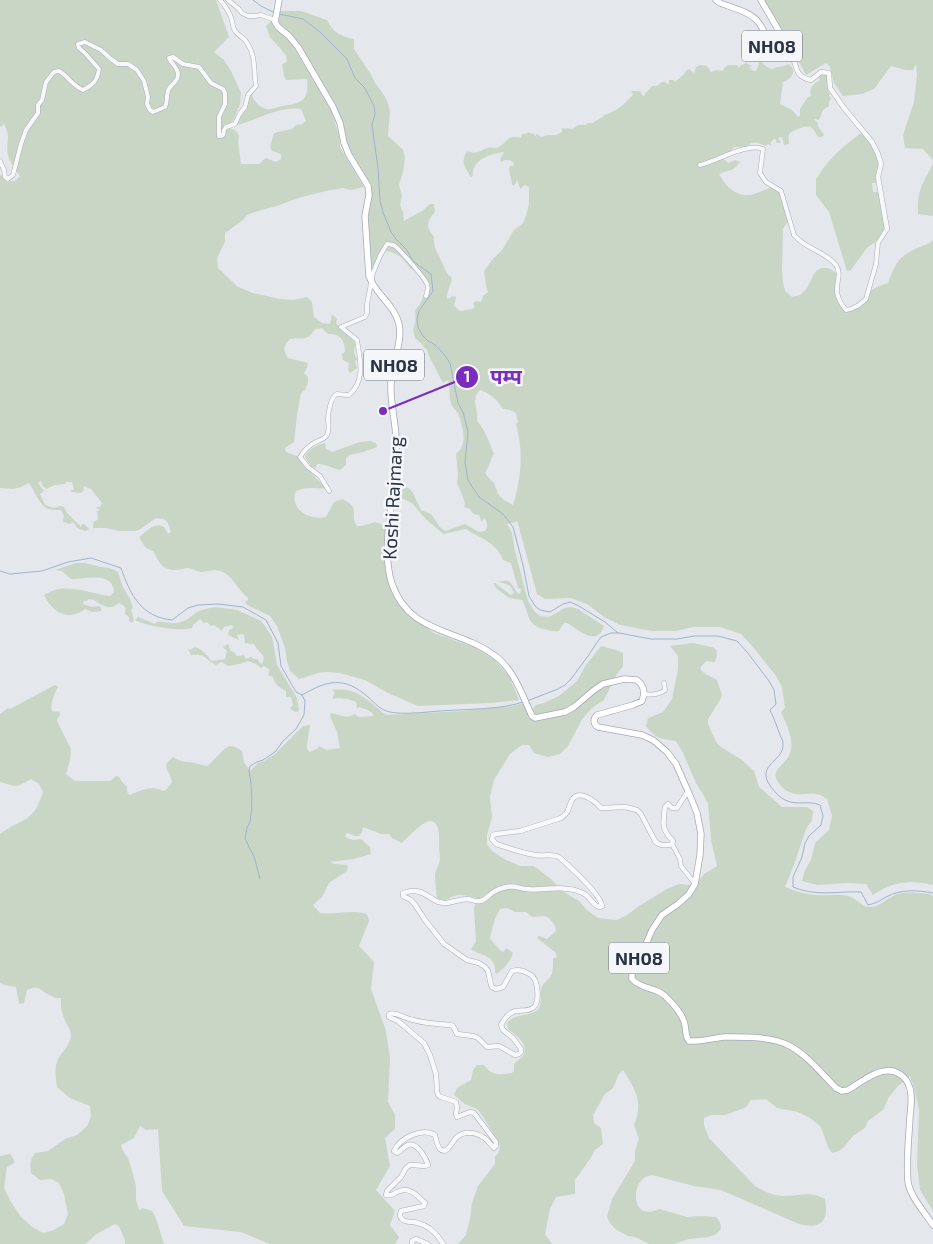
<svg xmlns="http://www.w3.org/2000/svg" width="933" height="1244" viewBox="0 0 933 1244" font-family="'Exo 2','Noto Sans Devanagari',sans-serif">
  <rect width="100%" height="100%" fill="#e4e7ec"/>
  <!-- green -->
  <path fill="#c9d6c5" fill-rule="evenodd" d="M0 0H216L229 37 214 52 224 60 231 71 241 93 240 104 230 128 236 131 239 136 238 142 241 164H260L263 160 266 158 276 162C280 160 282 159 281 154L272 151 270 147 274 133 292 129 296 125 302 124 306 121 301 109C293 108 285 109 277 111 263 115 251 122 236 125 241 115 248 107 248 96L251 93C253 98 256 104 260 106 267 111 271 109 279 107 297 103 310 105 307 79L286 80 284 76 282 64 287 62 286 55 270 37 266 26 274 19 277 28 295 46 302 61 319 86 322 95 330 106 339 136 340 147 364 187 351 190 343 188 326 191 298 198 280 205 255 212 247 215 243 220 225 233V242L217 258 218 268 238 287 253 293 280 299 294 300 307 297 312 302 314 317 322 323 330 324 332 314 337 319 336 323 344 333 350 337 355 343 354 353 357 360 355 361 357 368 350 373 348 370 349 363 343 360 342 354 345 352C345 340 340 333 328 334L322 328 315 329C307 342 303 337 290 339 283 345 283 351 288 358L308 363 307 368 304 373 308 377V383L305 390 301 393 297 415 294 442 285 448 286 452 299 457C304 468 318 478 326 489 315 488 306 487 296 491 289 509 309 521 326 517L334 502 342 499C363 509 348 514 357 526H362L375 522 387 526 384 558 390 588 400 606 410 617 434 633 473 647 494 659 509 676 519 700 490 703 418 706 388 693 365 680 340 673 326 672 318 673 299 679 290 671 287 661 285 648 277 626 270 616 247 605 245 602 248 600V598C238 590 233 576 221 571 214 569 209 571 202 572 197 572 192 568 187 568 183 569 179 570 175 570 161 570 159 561 153 551 145 549 143 544 139 537 147 531 154 522 164 527L168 534 171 532 168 523 164 519 156 518 139 530 135 531H119L106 528H93V525L94 521H96L98 519 97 511H100L96 507H100L102 503 91 489 83 486 84 490 81 493 71 492V490H74L72 482H66L65 484 55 485 46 489 42 485 41 481 38 483 44 491 40 494 45 505 54 508 60 506 64 507 67 513 81 527 82 524H84L89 529 86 531C81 529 77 530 75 524L72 522 71 524 63 522V519L64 516 61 510C57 510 52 510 48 509 40 506 34 490 29 483L21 487 13 489 0 488V174L7 182 15 181 20 176C15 170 10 163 8 155 5 142 12 139 4 124L0 127Z
    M764 0H933V160L923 149 905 148 903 135 914 102 917 75 916 64 913 70H906L891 66 874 89 862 94 843 96 834 83 830 67 826 63 806 75 796 56 792 55 785 57 774 18Z
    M280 11H301L327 20C334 33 340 36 354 39V49L370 73 376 84 384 95 388 103 390 112 388 136 403 150 405 158 403 172 399 185 402 196 400 205 403 212 404 221 422 211 430 204H434L435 212C426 223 426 226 434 237 433 248 437 251 441 260 445 267 444 272 451 277L452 279 447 294V299L453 296 456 297 454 306 460 311 472 309 475 307 473 303 476 301 481 302 483 296 488 292 486 285 484 271 492 260 502 250 514 230 523 223 526 216 529 204V187L525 185 523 186 521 189 520 188 517 179 516 183 513 186 512 184 509 168 510 166H513L514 163C509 159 506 159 501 162L500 159 504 153 503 152C490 154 471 160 473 176L471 177C466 169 459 160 468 151 475 155 480 151 487 148 492 146 494 150 499 147 509 140 507 135 521 138L522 134H525L529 132 531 134 533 133 537 138 536 134H537L541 137 548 135H556L562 132V128L572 129 578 125H586L588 123H593L595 121 603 117 604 115C616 112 623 105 632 96L633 94 631 91H638L641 92 642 95 644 96C646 91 650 90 652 86H657L662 82H665L669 85V80H673L675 82C677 79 683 76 684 74 687 71 685 70 690 69L691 71 694 73 696 67 700 65 707 66 711 72 716 70 723 71 724 68 728 65H737L739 68 740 66 746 63 752 66 749 67 753 71H756L759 64 755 54 758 50 764 52 763 54 760 56 759 59C761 62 768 69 772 69 774 69 775 68 776 67 782 66 782 68 788 64 798 70 792 79 783 82L780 104 792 110 798 117 800 116V109L808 97 811 96C809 88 813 84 820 80L819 77 822 73 828 74V91L830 94 829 96 831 98 829 102V106L823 110 819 120 815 119 814 120 818 123V126L824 135 822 137H818C816 134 814 129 811 127 806 125 790 131 789 135 788 137 789 142 789 144L784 145 782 137H781L778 138 781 143H777L775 138 770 143 772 146 768 144 766 146C760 144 754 140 749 145 744 148 750 146 743 148L742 146 741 147H734C731 152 726 153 722 158L728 163 735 160 740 162C734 172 727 170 719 174 726 187 738 199 754 194 761 192 766 189 773 187L779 191 789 220 783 229 782 269 783 282 785 291 792 297 800 295 807 288 815 272 821 268H828L835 272 838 277 837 291 844 309 850 311 864 304 870 291 879 286 888 283C894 266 898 257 915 249 921 246 928 245 933 240V885C916 881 899 881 883 889 879 891 876 893 873 895L866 884 847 883 817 885 802 881 805 870 811 860 814 847 816 842 829 830 832 816 827 799C824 797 820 794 816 794 807 792 798 797 789 792 784 790 781 786 778 782 769 770 787 764 790 753 795 740 786 724 781 712L785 708 782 687 776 676 753 647 741 634 720 627H693L676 631H652L620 625 604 617 587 604 571 598 545 599 537 594 517 520 516 522 507 524 512 533 515 551 528 601 535 612 540 616 549 617 565 608 571 607 578 609 604 626C597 648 578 629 567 623H564L559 631C553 632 549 630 543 629 526 624 530 614 522 600L509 598 496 588 493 583H495L511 595 514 593C511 584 507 584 498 582 515 577 510 588 520 594L521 589 518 588 511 563 503 560C497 542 479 538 466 529L443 534C437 528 431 524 425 518 412 505 417 503 397 497L396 491 398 486 409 488 413 493 421 510 431 514 440 527 445 531 465 524 479 532 485 531C488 527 488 522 484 518L482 522 479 515 473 514 470 509 464 507 465 504 463 497 457 483 458 474 456 454C469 444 462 425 458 413 456 409 452 408 451 403 448 396 451 387 448 380L443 383 430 358 427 350 424 347 421 343 415 338 413 330C416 323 416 317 415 310L420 304 427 289 421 278 415 270 411 269C405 261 397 251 386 251 379 261 375 271 374 283L368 269 366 219 371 194 347 149 341 117 317 74 276 21ZM480 390C491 394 497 399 503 409L510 410 516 413 518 422 516 424C524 451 521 479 513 505L504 500 498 494 494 483 490 479 485 473C490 466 490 460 494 454 489 443 486 431 477 421 479 409 470 400 480 390Z
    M861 133 870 141 880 164 876 183H872L873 192H879L886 227 877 241 868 247 863 253 851 270 847 271 829 212 816 195V179C820 175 821 170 825 166 835 153 849 142 861 133Z
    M933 163V216L918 214C917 189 923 184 933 163Z
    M371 441 376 443 377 447 363 452 349 455 346 459V465L340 470C331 468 326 464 317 464L316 468 311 466 305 457C308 449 317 445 325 443L326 449 332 452 360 442Z
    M76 563H85L101 567 110 568 118 572 123 587 130 599 133 608 131 610 134 620 132 623 129 621V617L125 614V610L126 609 124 606 119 603 113 607H107C106 606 104 606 102 605 96 602 95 599 88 599L87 601H84L83 604 92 607 100 606 102 611 92 612 85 609C68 622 52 612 44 595 48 593 51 591 55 590 71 585 94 594 110 596L114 592C113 571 86 579 71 579L62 571 55 570Z
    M215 607 237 610 261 621 265 626 272 637 277 665 297 698 299 710 298 712 293 711 290 708 293 705 291 697H286V691C280 688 274 684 273 677L268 675 270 670 264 666 261 668 256 664 248 661 240 664 228 666 222 662 219 663 216 665C204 659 207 654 191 655L188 649 190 650 195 647C200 648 209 656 211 661L225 659 227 651 223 647 228 644 229 645 230 650 235 653 237 656 244 655 246 659 251 657 254 659H257L261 664H262C266 656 262 655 258 650 256 648 255 646 254 644H248L249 643H245L244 634 237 635 239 640 228 635 229 630 233 628 232 625 224 627 222 630H220V629L214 625 211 626 207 622 204 623 200 619 193 625 192 628C179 632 147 626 135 620L138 617 155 624 156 622C165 621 172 625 181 622 188 620 192 615 199 611 204 609 210 608 215 607Z
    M693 643 712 647 716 649 717 655 715 662 706 661 700 668C703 675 711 676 717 680L722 695 720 700 708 719V724L711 731 717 743 721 747 742 760 754 771 759 787 782 807H807L813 811 812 820 806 829 794 865 785 887C795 891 805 894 816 895 827 896 840 893 851 897 858 900 863 908 871 907 880 907 887 898 895 895 907 891 919 893 930 894L933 896V1211L920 1190 917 1164 919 1110 915 1091 910 1076 898 1086 889 1097 883 1110 868 1121 865 1128 853 1136 844 1147 839 1151 832 1153 828 1147 821 1127 810 1118 798 1112 777 1108 766 1099 751 1100 746 1107 739 1110 725 1115H711L704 1118V1125L709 1138 755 1186C763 1191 772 1195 781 1196 798 1197 810 1190 825 1199 829 1220 822 1230 799 1224L721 1190 694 1186 652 1175C649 1176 646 1176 644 1178 631 1186 632 1222 659 1209L687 1217 701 1216 716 1217 720 1222 721 1229 716 1234 709 1237 689 1239 674 1244H649L635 1237 628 1236 615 1229 610 1223 607 1217 612 1199 635 1161V1151L639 1139 634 1125C644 1102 635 1089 623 1070L619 1074 613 1088 605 1094 593 1115 594 1123 601 1128 603 1144 595 1150 590 1159 575 1180V1194L556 1197 550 1209 545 1234 552 1244H458L466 1235 470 1219 472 1203 478 1186 495 1164V1157L499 1152 500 1145 482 1115 477 1109 465 1104 454 1095 457 1088 471 1080 473 1070 477 1065H484C491 1076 501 1075 512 1073L514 1071V1064C516 1061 521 1059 523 1056 530 1045 515 1034 508 1029L507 1023C516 1013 526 1017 536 1011 543 1007 540 997 541 990 542 982 549 981 552 974 553 970 553 963 553 958H556L557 956 555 952 537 938 539 936 547 939 555 932 556 929 554 924 549 918 545 916 532 917 526 912H515L507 908 500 909 495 919 490 937 491 940 501 951 504 952 505 949H508L513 953C511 961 504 968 497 974L495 973C497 955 482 957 471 949L476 942 474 908 477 898C464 895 457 892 445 901L437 898C436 890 435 882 435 874 436 870 438 867 439 863 441 858 439 853 439 848 439 841 441 821 430 821 423 821 407 838 402 843L392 838 389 834H381L363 827 362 832 359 836H354L348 833 345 835 347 838 353 840 361 839 370 847 371 854 354 859 330 862 334 864 347 865 348 867 347 871 329 883 322 897 313 905 320 913C336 915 352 909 367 914L369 921 359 946 374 962 371 989 386 1031 390 1058 388 1102 395 1115V1129L385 1138 390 1166 376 1190 395 1211 390 1225 399 1237 395 1244H270L241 1232 184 1226 162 1191 158 1129 146 1130 140 1126 134 1138 121 1145 123 1151 128 1158 131 1167 136 1186V1200L139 1210 143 1208 152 1211C158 1220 160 1234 164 1244H125C126 1238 121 1233 119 1226L115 1224 95 1235 87 1243 84 1244H0V1156L10 1154 14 1160V1163L7 1167 4 1188 11 1202 21 1217 32 1227 43 1233 54 1230 64 1224 68 1214 64 1194 59 1183 51 1179 40 1180 31 1173C30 1164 30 1160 35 1153L48 1151 65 1139 77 1135 87 1126 91 1117 90 1106 70 1098 57 1087C56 1077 53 1065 60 1056 64 1050 70 1044 71 1036 71 1028 66 1025 64 1018 61 1012 61 1005 61 998 58 998 54 998 52 996 40 992 41 984 27 990L24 1003 19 1004 16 987 5 985 0 983V834C23 817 33 824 43 792L39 784 31 779C14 789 17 786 0 782V714L8 708 10 709 53 686 56 685 58 687C54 694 50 704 52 711L60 712V715L57 719V721L71 749 70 760 66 774 75 781H110L116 776 119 777 123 783 127 787V792L130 795C141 790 152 785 163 791L166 790 172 782C171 771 159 768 173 757 179 761 183 762 190 762 196 763 201 765 207 766 213 762 224 747 230 746 234 746 239 749 242 751L244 762 250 771 258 763 264 761 275 754 303 726 310 725C310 728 306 747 307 749 308 750 309 751 310 752L318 748 319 746 327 750 340 748 337 732 330 716 331 713C339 715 348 719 355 714L358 717 373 716 374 715C370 710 365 709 359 707L357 709 356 702C350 699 338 697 332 699L335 692 332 690C352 688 358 693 374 705 378 708 381 712 387 715L463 711 513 706 523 703 528 714 533 710 534 707 536 705 544 703 559 696 577 681 586 665 601 646 616 650 623 653V666L617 674 604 700 592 708 583 718 568 746 560 754 548 757 534 753 529 745H522L510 754 494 780 490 797 492 817 487 835V844L492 851 504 859 520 866H534L551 879 562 891 579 901 587 910 598 918 617 920 627 915 639 906 667 889 679 884 688 885 696 884 704 874 717 866 711 840 708 803 696 783 682 751 676 741C661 739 656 739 646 726L648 718 663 712 672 699 678 669V656L670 646Z"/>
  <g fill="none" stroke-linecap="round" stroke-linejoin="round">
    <!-- stream -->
    <path stroke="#9fb4cc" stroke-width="1" d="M253 0 261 6 275 13
      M279 14 303 19 320 32 347 59 355 78 365 88 374 106 375 114 372 125 378 168 380 201 383 212 391 232 396 239 407 250 412 260 418 265 431 274 433 291 419 311 417 319 418 327 423 336 428 341 434 344 443 353 450 363 458 403 463 412 468 432 465 462 468 480 479 497 503 514 513 527 523 565 529 596 535 606 540 610 550 612 563 604 570 602 577 605 605 622 618 633
      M0 571 10 574 42 571 68 562 91 558 121 568C130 594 141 617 172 620L188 608 198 605 218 604 243 607 266 620 278 643 281 666 296 692 302 695 305 701 304 715 296 729 283 741 275 752 263 760 257 762 250 766 249 771 251 783 252 806 250 822 247 828 245 838 249 847 254 856 260 879
      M302 695C328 680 344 676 368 697 375 703 380 710 390 712 403 715 426 712 440 711 465 709 500 710 523 702
      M527 701 558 689 565 685 571 679 588 656 596 644 601 637 611 633H619L651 639H677L694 636H718L737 641 747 652 769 681 774 690 776 704 770 710C774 718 777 727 780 735 781 738 783 740 783 743 785 762 754 764 771 787 775 792 779 797 785 800 797 806 809 800 820 805L823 816 821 825 809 836 805 843 802 857 793 877V887C818 897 836 891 861 892L868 905C876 903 880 901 886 897 901 889 917 890 933 893"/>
    <defs>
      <path id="minor" d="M228 0 239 9 242 13 248 16H255L261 15 275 20
        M0 161 4 170 5 177 8 179 13 175 21 144 26 130 38 113V105L42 100 46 82 54 72 59 71C68 76 73 86 83 90 94 84 97 81 99 69L85 53 79 48 78 44 85 42 101 50 111 59 118 64H128L137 70 144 81 148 97 147 104 150 110 153 112 165 107C168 101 166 97 168 91 169 87 172 85 175 82 183 72 173 66 169 58L173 57 183 64 199 67 211 83 223 89 225 93V104L219 117V136H221L223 135 224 130 226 127 235 124 239 115 245 107 248 95 256 86C253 69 257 56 245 40 242 37 238 35 236 32 233 29 233 25 232 21 231 15 225 5 220 0
        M700 165C717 161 748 142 763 149L760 173 766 182 781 191 794 235C805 249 825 251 836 265 842 274 836 282 837 292 838 299 841 304 846 310L851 309 859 305 866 299 876 264 878 243 887 229
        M329 491 320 476 308 467 300 457C304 451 308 446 314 443 319 440 324 440 327 435 330 429 328 425 328 419 328 413 331 396 337 394 339 394 346 395 349 395 366 380 360 360 357 340L341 327 365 317 367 313V304L373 273 380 256 387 244C391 245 391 244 395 246 400 250 425 278 427 284 429 288 427 292 426 296
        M644 694C651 695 659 695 665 690L664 683
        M672 844 680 859 681 866 695 884"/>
      <path id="tertiary" d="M779 54 781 57 794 60C797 72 798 77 811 80L821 72 829 73 830 88 844 108 872 142 878 154 881 164 878 177 887 229
        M412 1244V1241L416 1239 428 1244
        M443 1244C436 1232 428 1225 414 1222 410 1222 404 1222 402 1219 399 1216 400 1215 401 1211L424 1206 425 1203C417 1195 409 1186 397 1192 392 1195 391 1196 386 1195L387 1191 401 1177 406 1168 410 1165H413L425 1166 428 1165C426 1158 417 1142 408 1145 404 1147 400 1151 397 1153L394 1151C400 1138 422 1127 435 1135 436 1139 437 1146 440 1149 447 1156 453 1140 457 1137 464 1131 475 1132 483 1137 487 1139 490 1144 494 1148L496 1146V1142L474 1113 470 1112 457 1117 456 1114 457 1108 456 1102 441 1097 438 1095 437 1091 436 1074 430 1055 424 1043 398 1021 389 1017V1014C394 1012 399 1015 404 1017 419 1023 435 1024 450 1025L453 1026 457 1034 473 1036 478 1038 487 1047 499 1046 515 1055 519 1054 521 1052V1049L513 1038 503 1030 501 1025C513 1002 525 1016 534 1007 540 1001 538 980 531 975 525 971 518 969 512 971L503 987 496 989 492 987 491 985 488 971 485 967 479 963 467 960 444 944 425 920 416 906 411 900 403 896V893C427 885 429 904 446 903 453 902 461 899 468 899 472 900 476 902 480 901 485 900 488 896 492 893 496 890 502 888 506 887 513 885 519 888 525 889 540 891 554 886 568 889 573 889 582 892 586 895 592 900 593 906 600 907L602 906C601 894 569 866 559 857 551 853 544 857 535 855 522 853 509 848 496 844L492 839 493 835 496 834 520 831 561 818C570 811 567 811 571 802 577 787 595 801 601 808L625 807 637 810 641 814 655 841C659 846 667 846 672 844L673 841C661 829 663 823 665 807L668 804 672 808H677L688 791"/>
      <path id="primary" d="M279 0 275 22 278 27 289 36 298 47 333 107 340 123 344 143 349 155 368 186 369 195 365 216 369 276C375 294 394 304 399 324 403 343 391 364 391 384 390 402 395 419 396 437 397 444 396 452 396 459 395 496 380 549 392 584 410 635 457 628 494 655 514 669 522 695 532 716L535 718 565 712 574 707 594 690 603 684 624 679 637 680 641 684 643 688 644 694 642 701 633 705 597 715C593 719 593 724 598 727L642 735 653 740 667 752 676 764 688 791 697 813 701 834 700 855 695 884 689 894 678 904 662 915 652 930 637 965 632 973V979C643 991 658 986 669 1000 674 1005 680 1012 683 1019 687 1026 684 1035 689 1041 701 1042 713 1038 724 1037 744 1037 772 1036 790 1046 807 1055 823 1075 836 1088L842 1091 848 1090C858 1084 873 1072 885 1071 895 1069 906 1076 909 1086 913 1094 911 1107 910 1116 909 1137 906 1160 908 1182 910 1196 925 1213 933 1225
        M716 0 720 3C733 8 751 12 759 23 766 33 770 46 779 54H784L786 50 779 31 761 0"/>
    </defs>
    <!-- minor casing -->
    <use href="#minor" stroke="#a9aeb7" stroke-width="5"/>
    <!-- tertiary casing -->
    <use href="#tertiary" stroke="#a9aeb7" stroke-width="5.5"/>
    <!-- primary casing -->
    <use href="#primary" stroke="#a3abb8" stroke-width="7"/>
    <!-- minor -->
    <use href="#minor" stroke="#f7f8fa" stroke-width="4"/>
    <!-- tertiary -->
    <use href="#tertiary" stroke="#f7f8fa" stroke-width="4.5"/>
    <!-- primary -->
    <use href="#primary" stroke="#fff" stroke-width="5.5"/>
  </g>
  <g text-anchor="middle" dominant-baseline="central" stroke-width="5" stroke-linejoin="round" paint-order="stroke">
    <!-- shield labels -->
    <g fill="#f4f6f9" stroke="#676e7b" stroke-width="1">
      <rect x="742" y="30.5" width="60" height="31" rx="4"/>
      <rect x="364" y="349.5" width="60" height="31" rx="4"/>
      <rect x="609" y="942.5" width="60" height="31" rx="4"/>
    </g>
    <g font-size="18" font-weight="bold" fill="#2b3445">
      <text x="772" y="46">NH08</text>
      <text x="394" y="365">NH08</text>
      <text x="639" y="958">NH08</text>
    </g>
    <!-- street labels -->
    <g font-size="19" fill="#2b3445" stroke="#f4f6f9">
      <text transform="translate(392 498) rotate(-87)">Koshi Rajmarg</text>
    </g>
  </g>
  <!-- callouts -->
  <path fill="none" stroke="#7b2cbf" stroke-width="2" d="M383 411L467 377"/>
  <g fill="#7b2cbf" stroke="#f4f6f9" stroke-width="2">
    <circle cx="383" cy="411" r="5"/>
    <circle cx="467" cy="377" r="12"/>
  </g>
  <g font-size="15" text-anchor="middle" font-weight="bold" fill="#fff">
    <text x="467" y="382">1</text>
  </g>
  <g font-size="20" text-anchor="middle" font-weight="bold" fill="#7b2cbf" stroke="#f4f6f9" stroke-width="5" stroke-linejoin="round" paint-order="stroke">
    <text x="506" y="384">पम्प</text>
  </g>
</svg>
